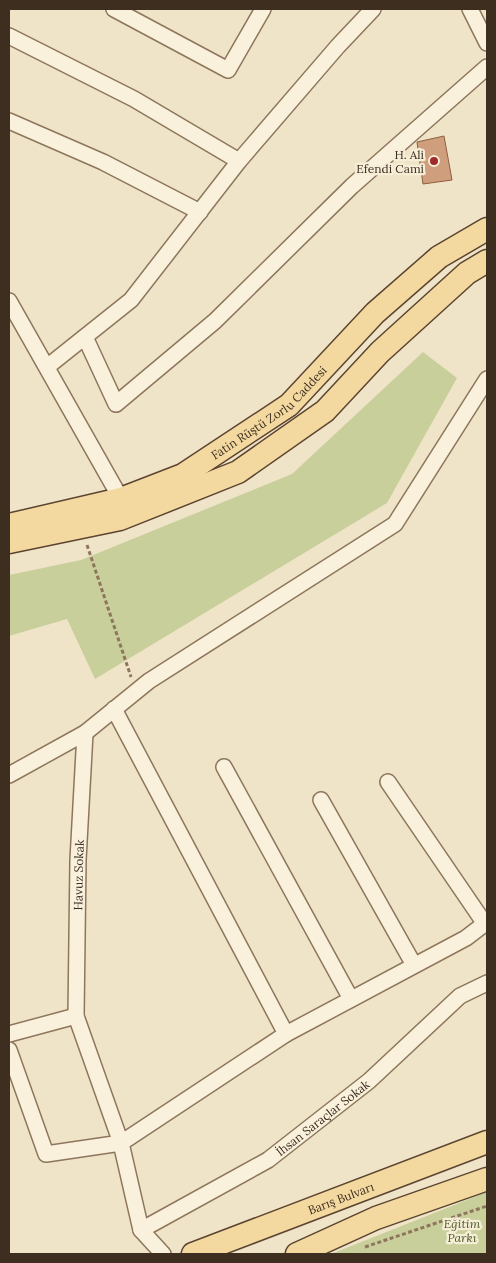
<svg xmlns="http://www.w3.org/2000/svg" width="496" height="1263" viewBox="0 0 496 1263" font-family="Lora,serif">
  <rect width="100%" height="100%" fill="#f0e4c8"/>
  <!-- green -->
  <path fill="#c9cf9b" d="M423 352 457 378 387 503 95 679 67 619 9 636V575L81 560 292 474Z
    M487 1192V1254H331Z"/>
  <!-- building -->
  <path fill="#cf9f7d" stroke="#8d5f41" d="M444 136 452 180 423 184 417 142Z"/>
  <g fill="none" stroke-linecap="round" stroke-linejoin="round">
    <defs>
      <g id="street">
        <path d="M114 9 228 70 263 9"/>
        <path d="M470 9 487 43"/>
        <path d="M9 36 134 99 239 161"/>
        <path d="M9 121 103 162 200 212"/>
        <path d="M9 301 121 499"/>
        <path d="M85 337 116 404 215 321 352 186 487 67"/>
        <path d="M47 367 131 300 239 161 338 46 373 9"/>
        <path d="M114 709 286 1034 121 1143 141 1230 163 1254"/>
        <path d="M224 767 351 999"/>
        <path d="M9 775 85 733 149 681 395 524 487 379"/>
        <path d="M388 782 485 924"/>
        <path d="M321 800 414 965"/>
        <path d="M9 1034 76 1016"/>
        <path d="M286 1034 466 938 487 922"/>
        <path id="s1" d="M9 1050 46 1154 121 1143 76 1016 78 860 85 733"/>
        <path id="s2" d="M141 1230 268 1160 369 1081 460 996 487 983"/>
      </g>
      <g id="primary">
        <path id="s3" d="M9 525 121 499 183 475 289 405 375 313 439 257 487 229"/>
        <path d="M9 542 120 519 238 472 325 411 380 352 467 273 487 261"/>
        <path id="s4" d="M193 1254 487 1142"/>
        <path d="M297 1254 376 1218 487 1179"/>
      </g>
    </defs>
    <!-- street casing -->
    <use href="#street" stroke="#8d765c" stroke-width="18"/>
    <!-- primary casing -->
    <use href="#primary" stroke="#5b4430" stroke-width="25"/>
    <!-- path -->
    <path stroke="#8d765c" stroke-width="3" stroke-dasharray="4 2.5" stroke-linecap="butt" d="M87 545 131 677
      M365 1247 487 1206"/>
    <!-- street -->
    <use href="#street" stroke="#faf1dc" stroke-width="15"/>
    <!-- primary -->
    <use href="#primary" stroke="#f3d9a0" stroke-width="22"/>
  </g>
  <!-- markers -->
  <circle fill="#9e2a2b" stroke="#f7eed8" stroke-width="2" cx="434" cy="161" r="5"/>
  <g text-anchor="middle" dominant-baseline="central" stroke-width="4.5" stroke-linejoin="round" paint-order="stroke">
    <!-- poi labels -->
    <g font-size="12" fill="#3d2e20" stroke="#f7eed8" text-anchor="end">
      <text x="424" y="154">H. Ali<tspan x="424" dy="14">Efendi Cami</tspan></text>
    </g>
    <!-- street labels -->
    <g font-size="12" fill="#3d2e20" stroke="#f7eed8">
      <text stroke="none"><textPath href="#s3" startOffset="288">Fatin Rüştü Zorlu Caddesi</textPath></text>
      <text stroke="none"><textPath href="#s1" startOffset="462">Havuz Sokak</textPath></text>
      <text stroke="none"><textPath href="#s2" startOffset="214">İhsan Saraçlar Sokak</textPath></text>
      <text stroke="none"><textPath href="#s4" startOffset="158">Barış Bulvarı</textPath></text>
    </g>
    <!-- park labels -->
    <g font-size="12" font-style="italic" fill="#4d5a26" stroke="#f7eed8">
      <text x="462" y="1223">Eğitim<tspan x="462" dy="14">Parkı</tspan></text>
    </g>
  </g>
  <!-- border -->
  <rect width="496" height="1263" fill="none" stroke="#3d2e20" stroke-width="20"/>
</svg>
